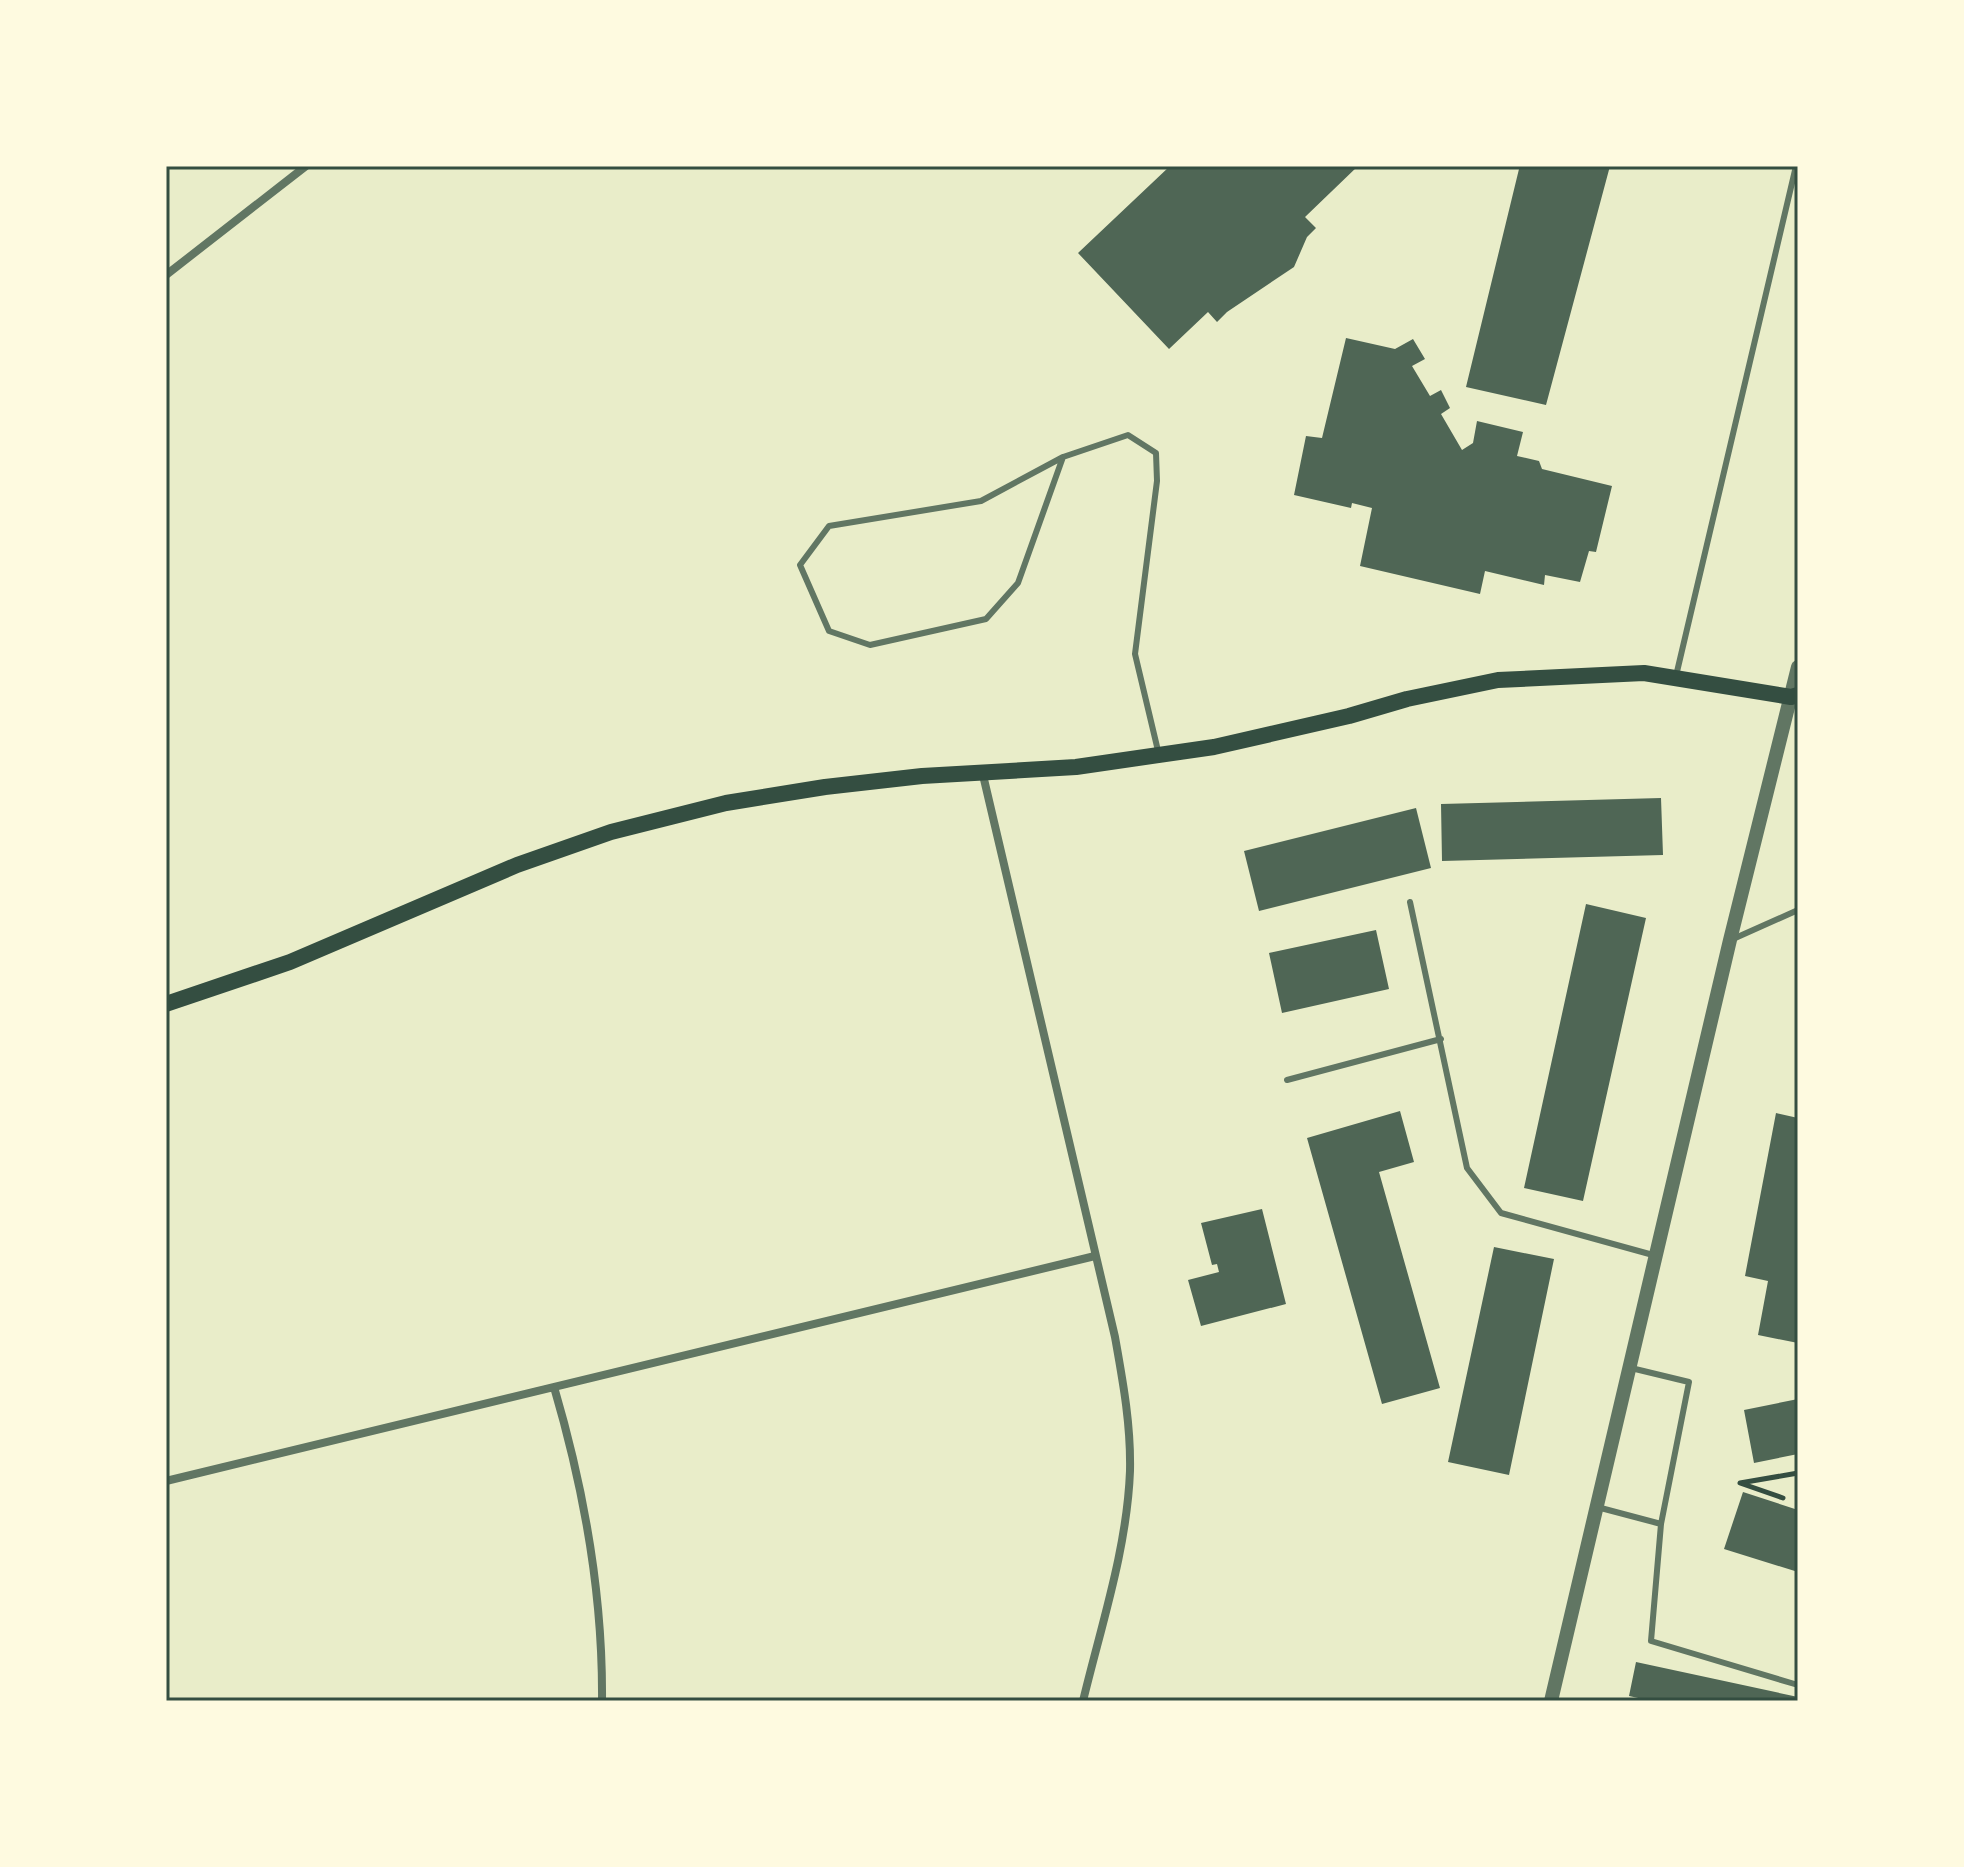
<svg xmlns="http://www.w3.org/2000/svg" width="1964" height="1867" viewBox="0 0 1964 1867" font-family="Raleway,sans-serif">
  <rect width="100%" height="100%" fill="#e9edc9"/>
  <!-- building -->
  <path fill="#4f6655" d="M1170 166H1358L1305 217 1316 228 1307 237 1294 267 1227 312 1217 322 1208 312 1169 349 1078 253Z
    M1510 166H1610L1546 405 1466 387 1519 169Z
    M1346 338 1395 349 1413 339 1425 359 1412 366 1430 396 1441 390 1450 408 1441 414 1462 450 1473 443 1477 421 1523 432 1517 456 1539 461 1542 469 1612 486 1596 552 1589 551 1580 582 1545 575 1544 585 1485 571 1480 594 1360 566 1372 508 1352 503 1351 508 1294 495 1306 436 1322 438Z
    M1661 798 1663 855 1442 861 1441 804Z
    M1416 808 1431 868 1259 911 1244 851Z
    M1586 904 1646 918 1583 1201 1524 1188Z
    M1376 930 1389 989 1282 1013 1269 953Z
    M1400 1111 1414 1162 1379 1172 1440 1388 1382 1404 1307 1138Z
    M1776 1113 1798 1118V1343L1758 1335 1768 1281 1745 1276Z
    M1262 1209 1286 1304 1201 1326 1188 1280 1219 1272 1217 1264 1212 1265 1201 1223Z
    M1494 1247 1554 1259 1509 1475 1448 1462Z
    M1798 1399V1454L1754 1463 1744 1410Z
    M1743 1492 1798 1510V1572L1724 1549Z
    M1636 1662 1798 1697V1701H1652L1629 1696Z"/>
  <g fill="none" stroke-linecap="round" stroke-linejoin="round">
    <!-- path -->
    <path stroke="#344e41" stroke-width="5" d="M1783 1498 1740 1483 1798 1473"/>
    <!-- service -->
    <path stroke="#617663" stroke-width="6" d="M1063 457 1018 583 986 619 870 645 829 631 800 565 829 526 981 501 1063 457 1128 435 1156 453 1157 481 1135 654 1159 755
      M1676 676 1796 166
      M1410 902 1467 1168 1501 1213 1653 1255
      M1733 939 1798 910
      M1287 1080 1441 1039
      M1631 1368 1689 1382 1661 1524 1651 1641 1798 1685
      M1597 1507 1661 1524"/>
    <!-- minor -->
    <path stroke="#617663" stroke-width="8" d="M166 275 306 166
      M983 775 1115 1337C1123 1382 1131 1425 1130 1471 1127 1549 1101 1626 1083 1701
      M554 1387C584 1489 603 1594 602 1701
      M166 1481 1095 1256"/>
    <!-- tertiary -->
    <path stroke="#617663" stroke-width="14" d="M1551 1701 1730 940 1798 667"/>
    <!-- secondary -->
    <path stroke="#344e41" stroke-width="16" d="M166 1004 290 962 517 865 611 832 726 803 825 787 922 776 1076 767 1214 747 1349 716 1407 699 1498 680 1644 673 1791 697 1798 695"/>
  </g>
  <!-- border -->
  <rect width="1964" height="1867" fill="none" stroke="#fefae0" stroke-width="336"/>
  <rect x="168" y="168" width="1628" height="1531" fill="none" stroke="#344e41" stroke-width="3"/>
</svg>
